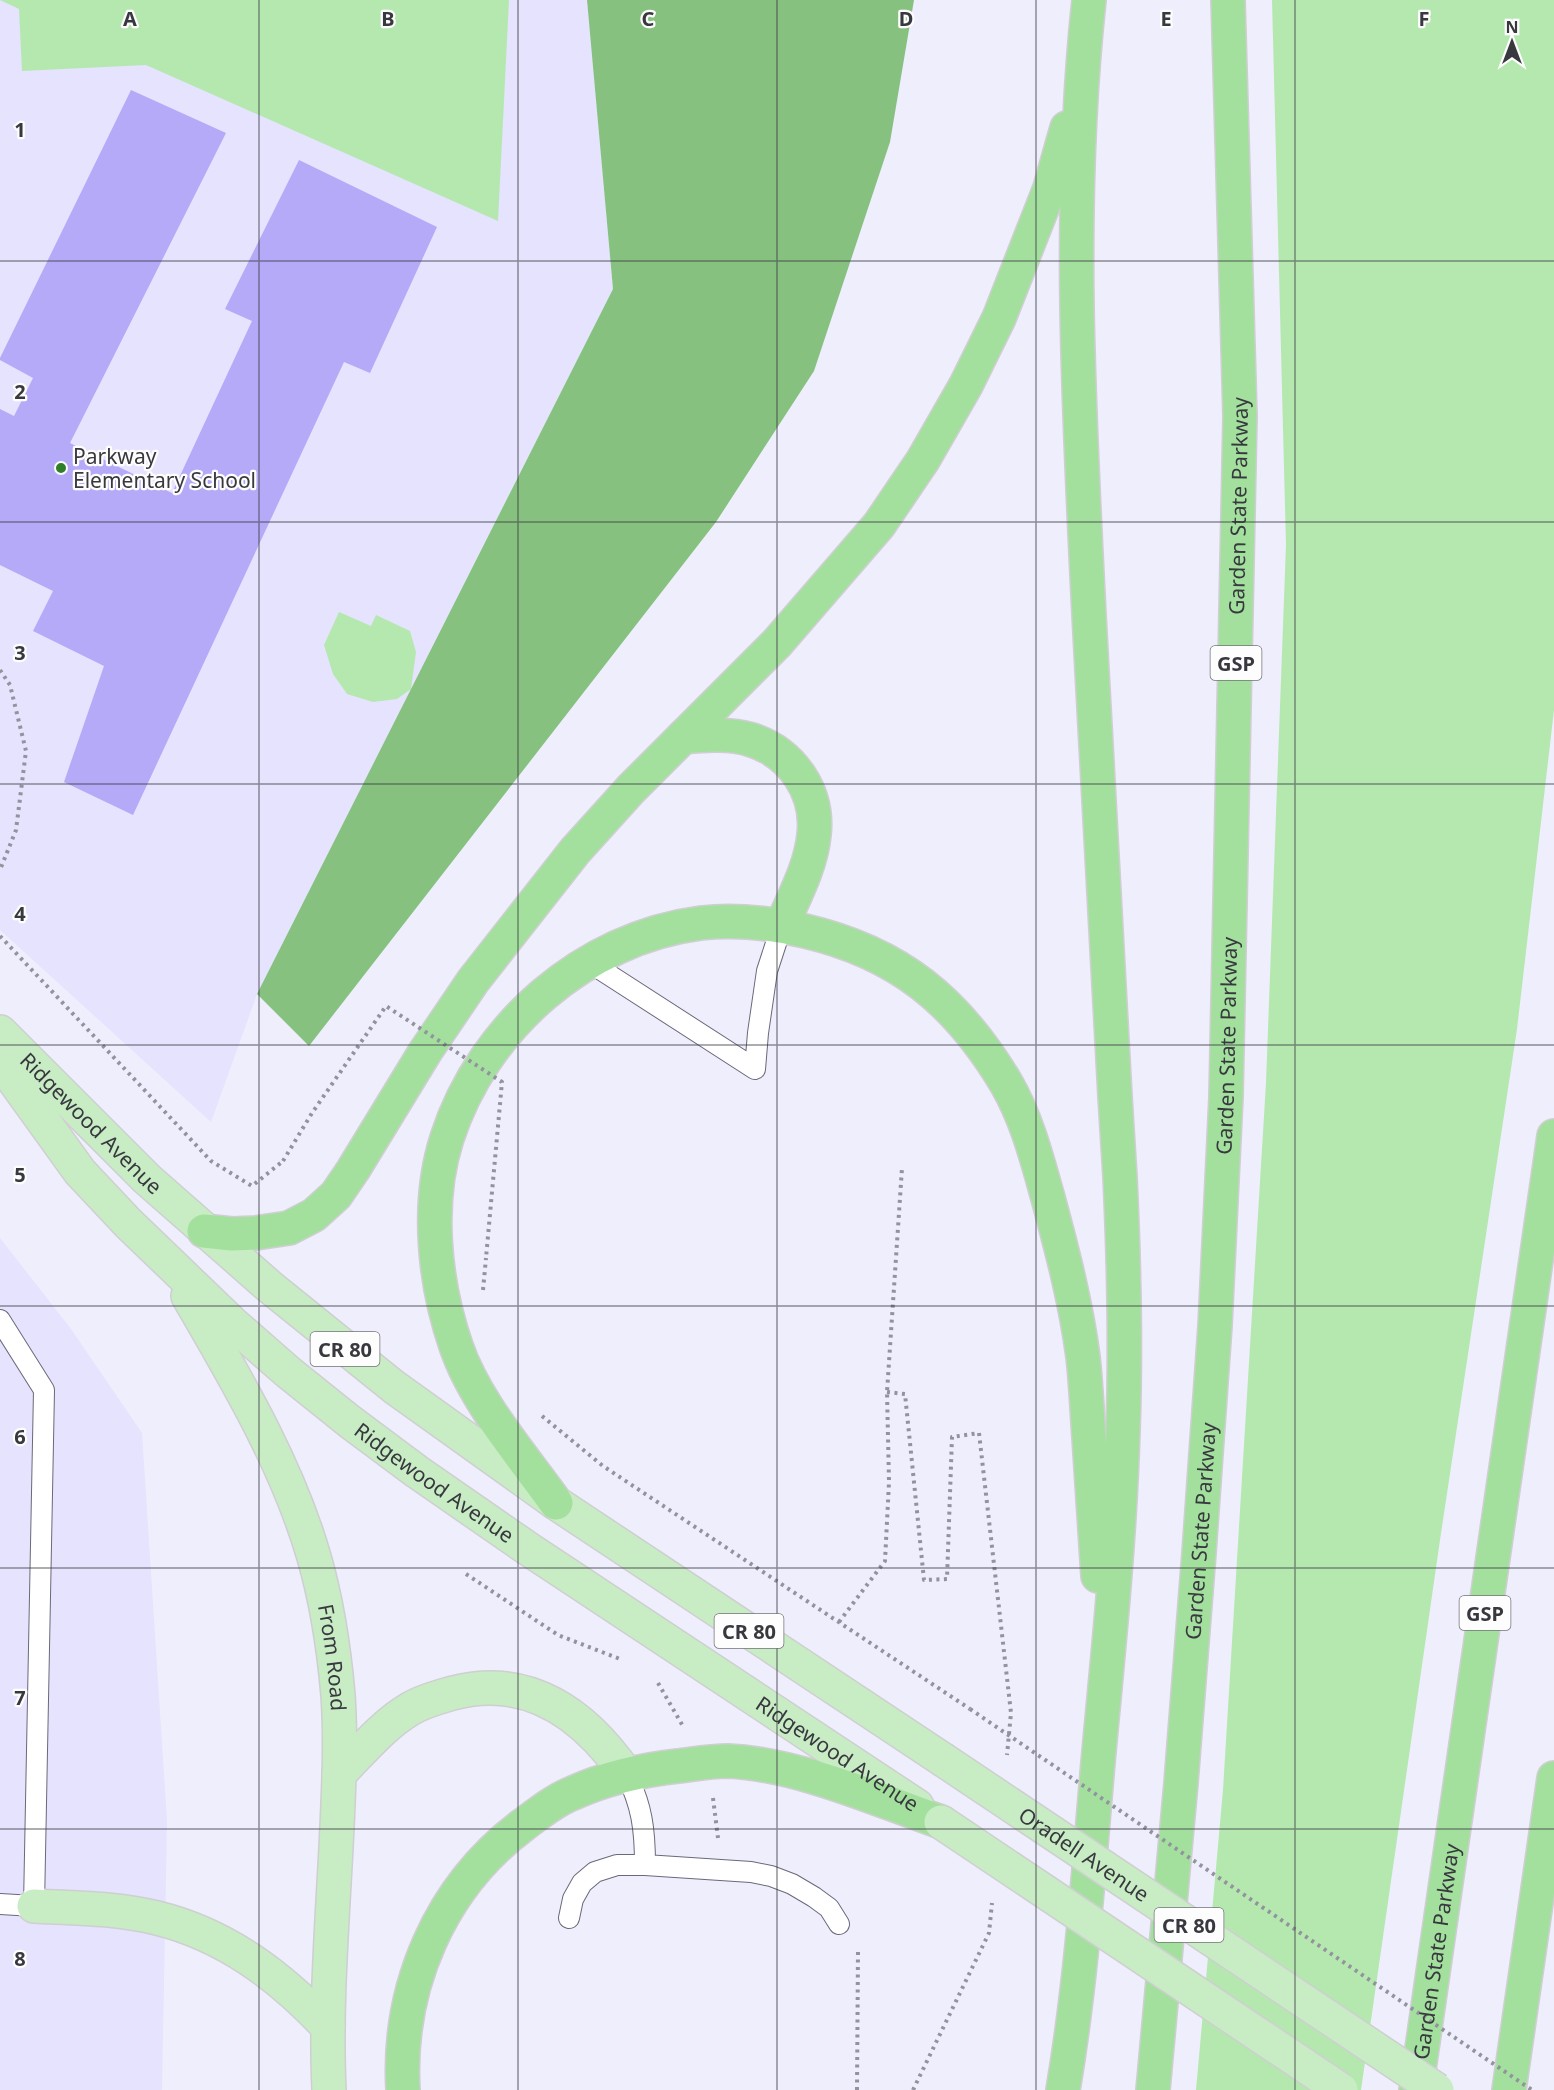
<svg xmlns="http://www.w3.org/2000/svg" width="1554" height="2090" viewBox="0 0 1554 2090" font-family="'Noto Sans',sans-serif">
  <rect width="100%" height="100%" fill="#efeefd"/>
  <!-- built -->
  <path fill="#e5e3fd" d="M0 0H587L613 289 257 994 211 1122 0 930Z
    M0 1238 71 1329 142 1433 167 1821 162 2090H0Z"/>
  <!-- green -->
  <path fill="#b4e8af" d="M0 0H509L498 221 146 65 22 71 19 9Z
    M1272 0H1554V710L1517 1029 1440 1540 1361 2090H1196L1223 1790 1266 1083 1286 545Z
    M339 612 371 626 376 615 410 631 416 652 411 689 397 699 373 702 347 694 333 674 324 645Z"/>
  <!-- forest -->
  <path fill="#86c180" d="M587 0H914L890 142 814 371 716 522 309 1046 257 994 613 289Z"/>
  <!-- building -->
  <path fill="#b4aaf8" d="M131 90 226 133 70 443 172 493 252 321 225 309 299 160 437 227 370 373 344 362 133 815 64 782 104 666 33 631 53 591 0 565V409L14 416 33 378 0 360V358Z"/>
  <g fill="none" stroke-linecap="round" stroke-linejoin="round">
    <defs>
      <path id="service" d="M589 962 755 1069 758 1033 767 971 782 925
        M0 1320 44 1390 34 1906 0 1904
        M626 1774C642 1805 645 1830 645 1865
        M569 1918 573 1899 582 1883 595 1872 617 1865H645L751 1872 771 1876 792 1884 814 1897 829 1908 839 1924"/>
      <g id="primary">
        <path id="s1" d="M0 1032 147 1179 270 1287 394 1387 556 1503 942 1759"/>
        <path id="s2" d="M0 1061 80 1172 128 1223 232 1323 288 1372 349 1421 416 1471 527 1548 917 1806"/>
        <path id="s3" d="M188 1296C236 1379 287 1464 314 1557 327 1602 334 1649 338 1695 341 1739 339 1783 337 1827 333 1914 325 2003 329 2090"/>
        <path d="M339 1774C362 1751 383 1725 410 1709 423 1701 439 1697 453 1693 529 1673 585 1715 626 1774"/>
        <path d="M34 1906C75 1908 117 1908 157 1918 226 1935 280 1976 328 2027"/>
      </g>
      <g id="motorway">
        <path d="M683 737C705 735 730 733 752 740 792 753 819 792 814 835 811 866 794 897 782 925"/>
        <path d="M204 1231 232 1234 256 1233 289 1228 314 1215 336 1195 353 1170 425 1052 473 981 575 851 631 789 777 643 879 525 923 460 966 385 999 318 1050 188 1067 128"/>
        <path d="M556 1503C522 1455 475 1402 456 1346 434 1282 426 1203 447 1138 483 1027 584 938 701 923 736 919 771 923 805 931 899 953 957 1001 1006 1083 1027 1119 1037 1159 1048 1198 1062 1250 1076 1303 1083 1357 1086 1383 1087 1411 1089 1438 1092 1484 1095 1530 1098 1576"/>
        <path d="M403 2090C397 1987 440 1887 523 1825 539 1813 555 1800 573 1793 606 1778 642 1770 678 1766 694 1764 711 1761 728 1761 797 1764 876 1799 941 1822"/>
        <path d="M1063 2090C1082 1978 1089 1864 1099 1751 1109 1645 1120 1537 1123 1430 1126 1346 1124 1262 1120 1177 1108 990 1099 803 1089 615 1079 411 1067 204 1089 0"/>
        <path id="s4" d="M1153 2090 1181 1783 1199 1553 1215 1326 1226 1097 1240 416 1228 0"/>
        <path id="s5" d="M1416 2090 1554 1136"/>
        <path d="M1509 2090 1554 1778"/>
      </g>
    </defs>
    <!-- service casing -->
    <use href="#service" stroke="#6a6979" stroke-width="22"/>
    <!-- primary casing -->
    <use href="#primary" stroke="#cfcfd1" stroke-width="36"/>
    <!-- motorway casing -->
    <use href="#motorway" stroke="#cfcfd1" stroke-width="36"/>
    <!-- path -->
    <path stroke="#93939e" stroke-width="4" stroke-dasharray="3 4.5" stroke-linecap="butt" d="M0 670 10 685 26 751 16 830 0 870
      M0 936 211 1161 252 1186 283 1161
      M483 1290 486 1258
      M887 1392 905 1394 924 1580 947 1579 952 1437 979 1433 1011 1713 1007 1755
      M542 1416 603 1466 970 1709
      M466 1574 558 1635 620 1659
      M839 1622 885 1561 889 1482 887 1392 902 1168
      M658 1683 684 1728
      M713 1798 718 1838
      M857 2090 858 1950
      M913 2090 989 1933 992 1903"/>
    <!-- service -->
    <use href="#service" stroke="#fff" stroke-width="20"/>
    <!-- primary -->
    <use href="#primary" stroke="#c8ecc4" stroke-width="33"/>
    <!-- motorway -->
    <use href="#motorway" stroke="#a3e09d" stroke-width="33"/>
    <defs>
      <g id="primary-bridge">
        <path id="s6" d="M942 1759 1437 2090"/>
        <path d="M941 1822 1341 2090"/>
      </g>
    </defs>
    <!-- primary-bridge casing -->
    <use href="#primary-bridge" stroke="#cfcfd1" stroke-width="36" stroke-linecap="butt"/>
    <!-- path-bridge -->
    <path stroke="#93939e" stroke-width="4" stroke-dasharray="3 4.5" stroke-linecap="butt" d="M283 1161 312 1113 386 1006 502 1082 486 1258
      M970 1709 1532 2090"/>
    <!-- primary-bridge -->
    <use href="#primary-bridge" stroke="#c8ecc4" stroke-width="33"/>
  </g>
  <!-- grid -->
  <path fill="none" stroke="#38383f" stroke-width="1.5" stroke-opacity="0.55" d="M259 0V2090M518 0V2090M777 0V2090M1036 0V2090M1295 0V2090M0 261H1554M0 522H1554M0 784H1554M0 1045H1554M0 1306H1554M0 1568H1554M0 1829H1554"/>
  <!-- markers -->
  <circle fill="#2f7f29" stroke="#fdfdfd" stroke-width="2" cx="61" cy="468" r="6"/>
  <g text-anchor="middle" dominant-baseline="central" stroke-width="4.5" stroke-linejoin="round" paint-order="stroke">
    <!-- shield labels -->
    <g fill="#fdfdfd" stroke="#737378" stroke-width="1.5">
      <rect x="1210.5" y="646" width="51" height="34" rx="4.5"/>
      <rect x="310.5" y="1332" width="69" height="34" rx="4.5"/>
      <rect x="1459.5" y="1596" width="51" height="34" rx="4.5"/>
      <rect x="714.5" y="1614" width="69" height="34" rx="4.5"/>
      <rect x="1154.5" y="1908" width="69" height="34" rx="4.5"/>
    </g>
    <g font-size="20" font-weight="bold" fill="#38383f">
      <text x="1236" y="663">GSP</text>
      <text x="345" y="1349">CR 80</text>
      <text x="1485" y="1613">GSP</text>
      <text x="749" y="1631">CR 80</text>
      <text x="1189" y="1925">CR 80</text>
    </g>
    <!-- poi labels -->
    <g font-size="21" fill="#38383f" stroke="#fdfdfd" text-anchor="start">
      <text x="73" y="456">Parkway<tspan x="73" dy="24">Elementary School</tspan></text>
    </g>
    <!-- street labels -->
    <g font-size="21" fill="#38383f" stroke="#fdfdfd">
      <text stroke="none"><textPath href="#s4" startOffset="1587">Garden State Parkway</textPath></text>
      <text stroke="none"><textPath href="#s4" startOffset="1047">Garden State Parkway</textPath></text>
      <text stroke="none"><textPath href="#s1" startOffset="129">Ridgewood Avenue</textPath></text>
      <text stroke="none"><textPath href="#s2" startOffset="609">Ridgewood Avenue</textPath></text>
      <text stroke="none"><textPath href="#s4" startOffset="561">Garden State Parkway</textPath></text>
      <text stroke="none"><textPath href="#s3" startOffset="393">From Road</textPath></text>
      <text stroke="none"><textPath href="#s2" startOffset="1095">Ridgewood Avenue</textPath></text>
      <text stroke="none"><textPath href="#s6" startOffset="171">Oradell Avenue</textPath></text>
      <text stroke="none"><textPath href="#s5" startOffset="140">Garden State Parkway</textPath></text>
    </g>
  </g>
  <g font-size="20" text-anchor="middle" font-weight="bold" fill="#38383f" stroke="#fdfdfd" stroke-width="4.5" stroke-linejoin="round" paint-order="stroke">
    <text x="130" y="26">A</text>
    <text x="388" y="26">B</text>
    <text x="648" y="26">C</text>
    <text x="906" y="26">D</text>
    <text x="1166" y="26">E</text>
    <text x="1424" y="26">F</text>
    <text x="20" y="137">1</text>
    <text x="20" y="399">2</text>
    <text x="20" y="660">3</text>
    <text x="20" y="921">4</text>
    <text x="20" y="1182">5</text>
    <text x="20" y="1444">6</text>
    <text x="20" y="1705">7</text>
    <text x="20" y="1966">8</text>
  </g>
  <!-- north arrow -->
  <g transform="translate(1512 42)" stroke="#fdfdfd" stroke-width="4.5" paint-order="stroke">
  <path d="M0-4.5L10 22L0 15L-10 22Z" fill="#38383f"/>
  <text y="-9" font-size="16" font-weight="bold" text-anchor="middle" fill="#38383f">N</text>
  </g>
</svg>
